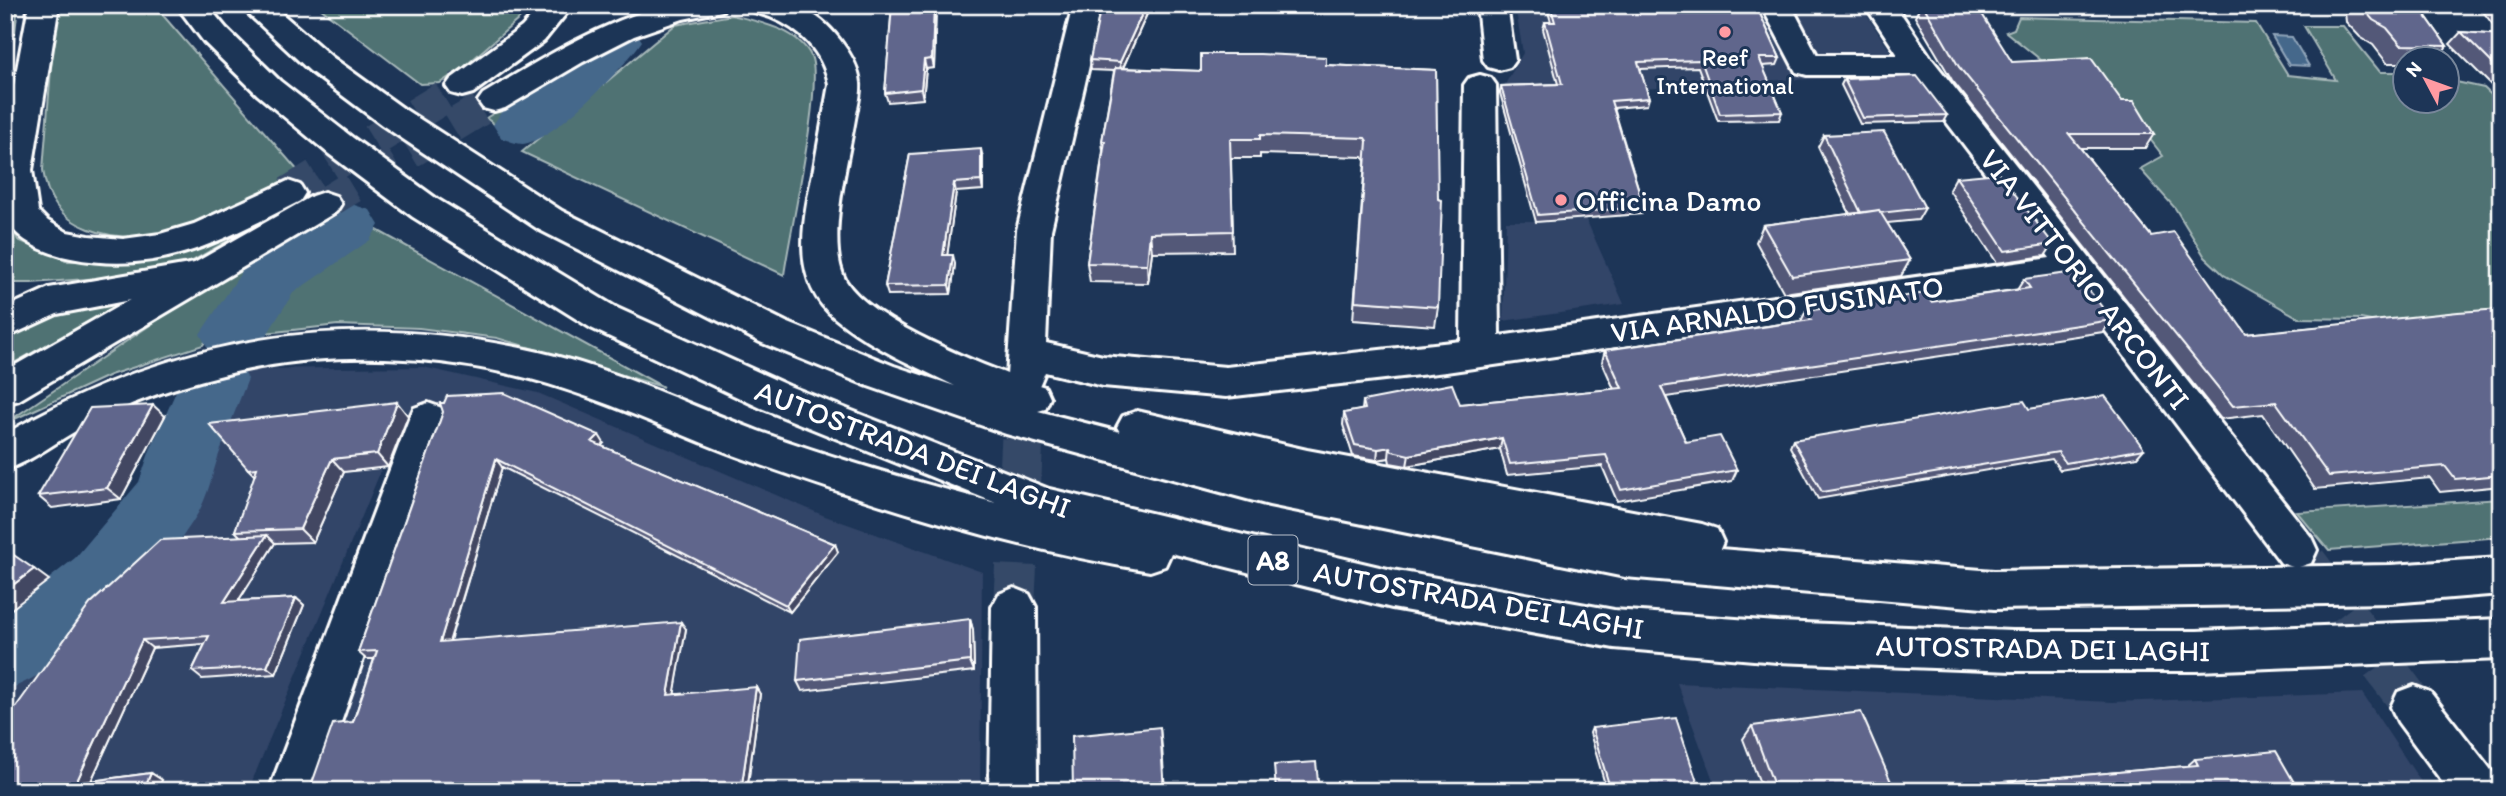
<svg xmlns="http://www.w3.org/2000/svg" width="2506" height="796" viewBox="0 0 2506 796" font-family="Itim,sans-serif">
  <rect width="100%" height="100%" fill="#1d3557"/>
  <filter id="ink" filterUnits="userSpaceOnUse"><feTurbulence type="fractalNoise" baseFrequency=".0143" numOctaves="2"/><feDisplacementMap in="SourceGraphic" scale="14" xChannelSelector="R" yChannelSelector="G"/><feConvolveMatrix kernelMatrix="1 2 1 2 8 2 1 2 1" color-interpolation-filters="sRGB"/></filter>
  <g filter="url(#ink)">
    <!-- built -->
    <path fill="#314467" d="M1515 5H1860L1907 77 1782 80 1642 89 1647 105 1610 108 1642 214 1586 219 1624 304 1503 321 1506 221H1536L1500 93 1523 53Z
      M423 367 538 393 825 516 982 572 980 791H314L452 404 397 417 382 468 248 791H5V682L135 570 176 511 242 369Z
      M1677 683 2113 702 2362 693 2427 791H1717Z"/>
    <!-- green -->
    <path fill="#4f7273" stroke="#a7b8b9" stroke-width="2" d="M5 5H18L5 124Z
      M56 5H154L299 172C237 204 160 257 89 229 60 218 47 199 43 170Z
      M316 5H535L464 67 440 83 420 84Z
      M732 15C759 22 798 29 811 56 824 83 789 236 784 275L522 152 675 25Z
      M2019 17 2256 23 2288 75 2336 80 2304 26H2343L2380 72H2404V102H2446L2447 80 2484 88 2501 104V322L2411 329 2361 319 2299 318 2224 275 2205 257 2175 208 2140 169 2163 156 2090 62 2041 60 2006 32 2014 29Z
      M599 48 531 108 498 127 486 118Z
      M299 200 187 264 129 276 31 283H5V213L18 240 68 261H147L197 247Z
      M348 204 349 209 244 283 203 345 110 375 6 423 162 317Z
      M375 229 663 387 497 338 419 328 338 325 265 333C266 326 266 317 270 311 289 281 344 249 375 229Z
      M146 290 5 368V340L60 311Z
      M2501 499V537L2329 550 2297 512Z"/>
    <!-- water -->
    <path fill="#45678b" stroke="#8fa4b9" stroke-width="2" d="M2272 36 2292 37 2309 66 2289 65Z"/>
    <g fill="none" stroke-linecap="round" stroke-linejoin="round">
      <!-- river -->
      <path fill="#45678b" fill-rule="evenodd" d="M615 24 634 29 642 41C626 66 552 142 523 144 516 144 508 140 502 139L493 125 502 111 545 77 596 29Z
        M348 203 370 210 379 225 370 240 293 293 256 352 233 359 238 360 248 379C239 402 229 425 221 449 212 472 209 497 195 518 154 583 77 664 5 691V613L75 558 139 482 150 450 190 360 214 353 210 352 200 334 249 261 326 210Z"/>
      <!-- minor-tunnel -->
      <path stroke="#344968" stroke-width="42" stroke-dasharray="42 21" stroke-linecap="butt" d="M2306 563 2414 707
        M1014 607 1025 385"/>
      <!-- highway-tunnel -->
      <path stroke="#344968" stroke-width="33" stroke-dasharray="33 17" stroke-linecap="butt" d="M288 193 462 86
        M324 204 494 101"/>
      <defs>
        <path id="minor" d="M1073 5H1103L1051 230 1046 343 1103 356 1226 367 1461 341 1464 85 1469 78 1480 75 1491 78 1496 85 1499 336 2050 258 1911 75H1807L1796 72 1761 5H1791L1817 55H1898L1865 5H1895L1931 58 2311 537 2317 550 2311 563 2296 568 2281 563 2068 281 1446 372 1226 397 1103 386 1045 372 1039 386 1026 391 1013 386 1007 376 1017 230Z
          M1477 5H1507L1515 60 1510 67 1499 70 1488 67 1483 60Z
          M201 262 214 266 219 275 214 284 57 314 5 338V308L49 288Z
          M428 403 442 408 447 419 317 791H269L409 419 414 408Z
          M1014 588 1029 594 1036 607 1037 791H989L992 607 999 594Z
          M2414 686 2430 692 2495 775 2501 791H2449L2398 722 2391 707 2398 692Z"/>
        <path id="highway" d="M29 5H59L32 170 38 211 48 221 67 232 89 236 123 239 160 234 194 224 288 181 300 185 305 193 300 201C223 240 161 276 71 258 45 253 19 242 5 218V133Z
          M176 5H207L226 28 280 81 353 138 437 199 617 308 789 386 1049 489 1392 570 1614 610 1777 622 2012 631H2197L2501 619V659L2197 671H2012L1777 662 1614 648 1392 608 1171 553 1165 566 1150 571C1014 549 880 507 750 461 687 439 628 409 564 389 470 358 359 349 260 367 197 379 135 398 79 429 54 443 32 461 5 470V434C176 335 347 308 539 352 615 369 686 404 758 431 835 459 916 482 996 503L761 408 591 328 413 217 329 154 258 95 204 42Z
          M239 5H272L332 57 404 109 562 211 786 322 894 366 955 386C915 366 870 347 835 318 788 279 804 218 814 168 819 140 824 112 829 84 823 52 800 29 770 17 761 13 752 14 746 5 789 5 811 2 840 40 849 52 859 67 860 83 861 94 857 108 855 119 848 161 825 244 846 281 872 324 997 372 1045 387L1050 398 1045 409 1038 411 1120 432 1117 427 1123 416 1137 411 1307 450 1702 524 1717 529 1723 542 1720 549 1994 571 2391 565 2501 558V594L2391 603 1994 609 1625 577 1269 505 1006 434 868 386 760 342 538 229 382 125 310 71Z
          M542 5H573L544 41 473 93 462 96 451 93 446 86 451 79 522 27Z
          M665 5H726L722 11 683 19 634 36 583 62 505 108 494 111 483 108 478 101 483 94C541 59 598 24 665 5Z
          M324 192 336 196 341 204 336 212 19 400 5 404V371L312 196Z"/>
      </defs>
      <!-- minor casing -->
      <use href="#minor" stroke="#fff" stroke-width="6"/>
      <!-- highway casing -->
      <use href="#highway" stroke="#fff" stroke-width="6"/>
      <!-- minor -->
      <use href="#minor" fill="#1d3557" fill-rule="evenodd"/>
      <!-- highway -->
      <use href="#highway" fill="#1d3557" fill-rule="evenodd"/>
    </g>
    <!-- wall -->
    <path fill="#535878" stroke="#fff" stroke-width="2" d="M892 5H936L934 68 926 69 923 99 888 102 885 93Z
      M1101 5H1151L1123 68 1201 71 1326 65 1436 70 1438 307 1435 326 1353 320 1365 161 1363 157 1260 154V158H1231L1233 251 1152 252 1148 283 1090 282 1087 263 1103 151 1102 141 1114 71 1091 70 1090 60Z
      M1548 5H1756L1780 58 1777 65 1762 66 1782 112 1779 120 1718 121 1698 67 1640 69 1649 98 1647 105 1614 108 1644 207 1642 214 1536 222 1500 93 1501 86 1558 84 1543 29 1545 22H1551L1547 8Z
      M1917 5H1970L2012 62 2122 101 2154 134 2145 148H2080L2151 236 2246 334 2501 309V486L2440 492 2430 478 2315 489 2263 414 2221 419 1952 80 1915 17 1919 9Z
      M2340 5H2418L2447 46 2436 60H2404V63H2387L2373 45 2360 37 2346 22 2345 12Z
      M2478 5H2501V35Z
      M2461 32 2501 35V95L2450 44Z
      M1844 79 1947 115 1943 122 1860 124 1841 85Z
      M1824 135 1925 208 1918 220 1887 223 1910 260 1901 276 1784 293 1756 242 1763 225 1850 214 1818 147Z
      M910 154 983 158V190L956 192 947 255 955 264 951 294 888 295 885 286Z
      M1956 177 2053 244 2045 256 1997 263 1949 190Z
      M2024 279 2112 320 2103 332 1666 397 1686 442 1737 470 1732 481 1617 501 1602 466 1507 475 1500 449 1407 466 1390 463 1389 458 1377 460 1353 456 1343 425 1344 413 1362 410 1363 401 1460 404 1614 389 1602 362 1605 350 1801 321 1806 311 1931 302 2017 290Z
      M444 403 604 443 601 446 835 544 838 552 790 612 502 467 450 641 686 629 674 694H760L747 791H304L311 786 353 722 374 659H366L358 652 443 412Z
      M2029 409 2144 449 2137 457 2060 470 2052 459 1818 499 1790 447 1793 440Z
      M165 416 121 499 52 508 38 496Z
      M408 416 388 467 344 472 313 542 275 543 239 601 296 598 304 605 276 674 202 679 192 671 205 644 152 648 91 781 151 773 162 780 157 791H5V722L240 536 235 531 255 476 248 469Z
      M970 619 973 630 974 671 802 691 797 681Z
      M1752 726 1895 791H1763L1743 739Z
      M1592 728 1700 791H1607L1590 733Z
      M2195 759 2299 791H1993L2003 782 2187 766Z"/>
    <!-- shaded-wall -->
    <path fill="#434762" stroke="#fff" stroke-width="2" d="M934 5H936V7L934 68 932 59Z
      M1146 5H1151L1121 72 1120 62Z
      M924 60 926 69 923 99 921 89Z
      M981 149 983 158V190L981 181Z
      M954 183 956 192 946 264 943 255Z
      M1150 233 1152 252 1148 283 1147 264Z
      M953 255 955 264 951 294 949 285Z
      M397 402 408 416 388 467 377 454Z
      M153 405 165 416 121 499 107 488Z
      M599 435 604 443 597 450 592 442Z
      M1502 438 1500 449 1407 466 1409 455Z
      M1390 447 1389 458 1377 460 1378 449Z
      M332 459 344 472 313 542 300 529Z
      M496 459 502 467 447 649 440 642Z
      M267 535 275 543 233 609 224 602Z
      M835 544 838 552 790 612 786 605Z
      M34 569 49 580 5 614V591Z
      M296 598 304 605 276 674 267 667Z
      M970 619 973 630 974 671 970 661Z
      M681 622 686 629 673 702 668 695Z
      M142 640 152 648 87 790 76 783Z
      M756 687 760 694 747 791H741Z
      M1160 727 1162 747 1165 791H1164Z
      M151 773 162 780 157 791H143Z"/>
    <!-- building -->
    <path fill="#60668c" stroke="#fff" stroke-width="2" d="M892 5H934L932 59 924 60 921 89 885 93Z
      M1101 5H1146L1120 62 1090 60Z
      M1550 5H1756L1780 58H1759L1782 112 1720 114 1701 60 1638 62 1649 98 1611 101 1644 207 1538 215 1501 86 1562 84 1545 22H1555Z
      M1923 5 1977 6 2012 62 2091 58 2122 101H2134L2154 134H2069L2151 236 2174 232 2246 334 2458 312 2501 309V475L2455 479 2445 466 2329 476 2276 402 2233 406 1959 67Z
      M2360 5H2418L2447 46 2401 45 2387 28 2373 20Z
      M2461 32 2501 35V72Z
      M1201 54H1260L1326 57V65L1436 70 1438 199 1442 200 1438 307 1355 301 1367 141 1365 138 1260 135V139H1230L1233 231 1150 233 1147 264 1087 263 1105 141H1102L1115 68 1201 71Z
      M1917 76 1947 115 1863 118 1844 79Z
      M1884 132 1925 208 1880 213 1879 210 1861 213 1824 135Z
      M981 149V181L954 183 943 255H953L949 285 885 286 910 154Z
      M1999 173 2053 244 2005 251 1956 177Z
      M1879 210 1910 260 1792 276 1763 225Z
      M2075 272 2112 320 1661 387 1686 442 1720 436 1737 470 1621 490 1606 455 1510 464 1502 438 1409 455 1392 451 1390 447 1378 449 1355 445 1344 413 1365 409 1363 401 1452 384 1460 404 1622 388 1605 350 1811 320 1806 311 1926 293 1931 302 2030 288 2024 279Z
      M504 393 599 435 592 442 835 544 786 605 496 459 440 642 681 622 668 695 756 687 741 791H304L305 787 311 786 333 724 353 722 377 651 358 652 443 412 440 403H444L447 396Z
      M2105 396 2144 449 2066 463 2058 452 1822 492 1793 440 2024 401 2029 409Z
      M397 402 377 454 332 459 300 529 235 531 257 468 248 469 209 424Z
      M153 405 107 488 38 496 90 408Z
      M267 535 224 602 296 598 267 667 192 671 209 636 142 640 76 783 151 773 143 791H5V722L90 604 160 540Z
      M5 549 34 569 5 591V553L7 552H5Z
      M970 619V661L797 681 800 639Z
      M1861 712 1895 791H1828L1826 787 1798 791H1776L1752 726Z
      M1676 718 1700 791H1611L1592 728Z
      M1160 727 1164 791H1073L1072 736Z
      M2276 751 2299 791H2007L2003 782 2198 765 2195 759Z
      M1316 762 1319 791H1276L1274 765Z
      M1467 783 1469 791H1411L1410 789Z"/>
  </g>
  <!-- markers -->
  <g fill="#ff9aa2" stroke="#1d3557" stroke-width="2.5">
    <circle cx="1725" cy="32" r="7"/>
    <circle cx="1561" cy="200" r="7"/>
  </g>
  <g text-anchor="middle" dominant-baseline="central" stroke-width="6" stroke-linejoin="round" paint-order="stroke">
    <!-- far-poi labels -->
    <g font-size="24" fill="#fff" stroke="#1d3557">
      <text x="1725" y="57">Reef<tspan x="1725" dy="28">International</tspan></text>
    </g>
    <!-- shield labels -->
    <rect fill="#1d3557" stroke="#bbc2cd" stroke-width="2" x="1248.5" y="535.5" width="49" height="49" rx="5"/>
    <g font-size="28" font-weight="bold" fill="#fff">
      <text x="1273" y="560">A8</text>
    </g>
    <!-- poi labels -->
    <g font-size="30" fill="#fff" stroke="#1d3557" text-anchor="start">
      <text x="1575" y="200">Officina Damo</text>
    </g>
    <!-- street labels -->
    <g font-size="30" fill="#fff" stroke="#1d3557">
      <text transform="translate(2085 279) rotate(52)">VIA VITTORIO ARCONTI</text>
      <text transform="translate(1777 309) rotate(-8)">VIA ARNALDO FUSINATO</text>
      <text transform="translate(913 449) rotate(21)">AUTOSTRADA DEI LAGHI</text>
      <text transform="translate(1479 600) rotate(10)">AUTOSTRADA DEI LAGHI</text>
      <text transform="translate(2043 648) rotate(1)">AUTOSTRADA DEI LAGHI</text>
    </g>
  </g>
  <!-- margin -->
  <rect width="2506" height="796" fill="none" stroke="#1d3557" stroke-width="28"/>
  <rect x="14" y="14" width="2478" height="768" fill="none" stroke="#fff" stroke-width="2.5" filter="url(#ink)"/>
  <!-- north arrow -->
  <g transform="translate(2426 80) rotate(311)"><circle r="33" fill="#1d3557" stroke="#77869a" stroke-width="2"/>
  <path d="M0-5L12 26L0 18L-12 26Z" fill="#ff9aa2"/>
  <text y="-10" font-size="19" font-weight="bold" text-anchor="middle" fill="#ffffff">N</text>
  </g>
</svg>
